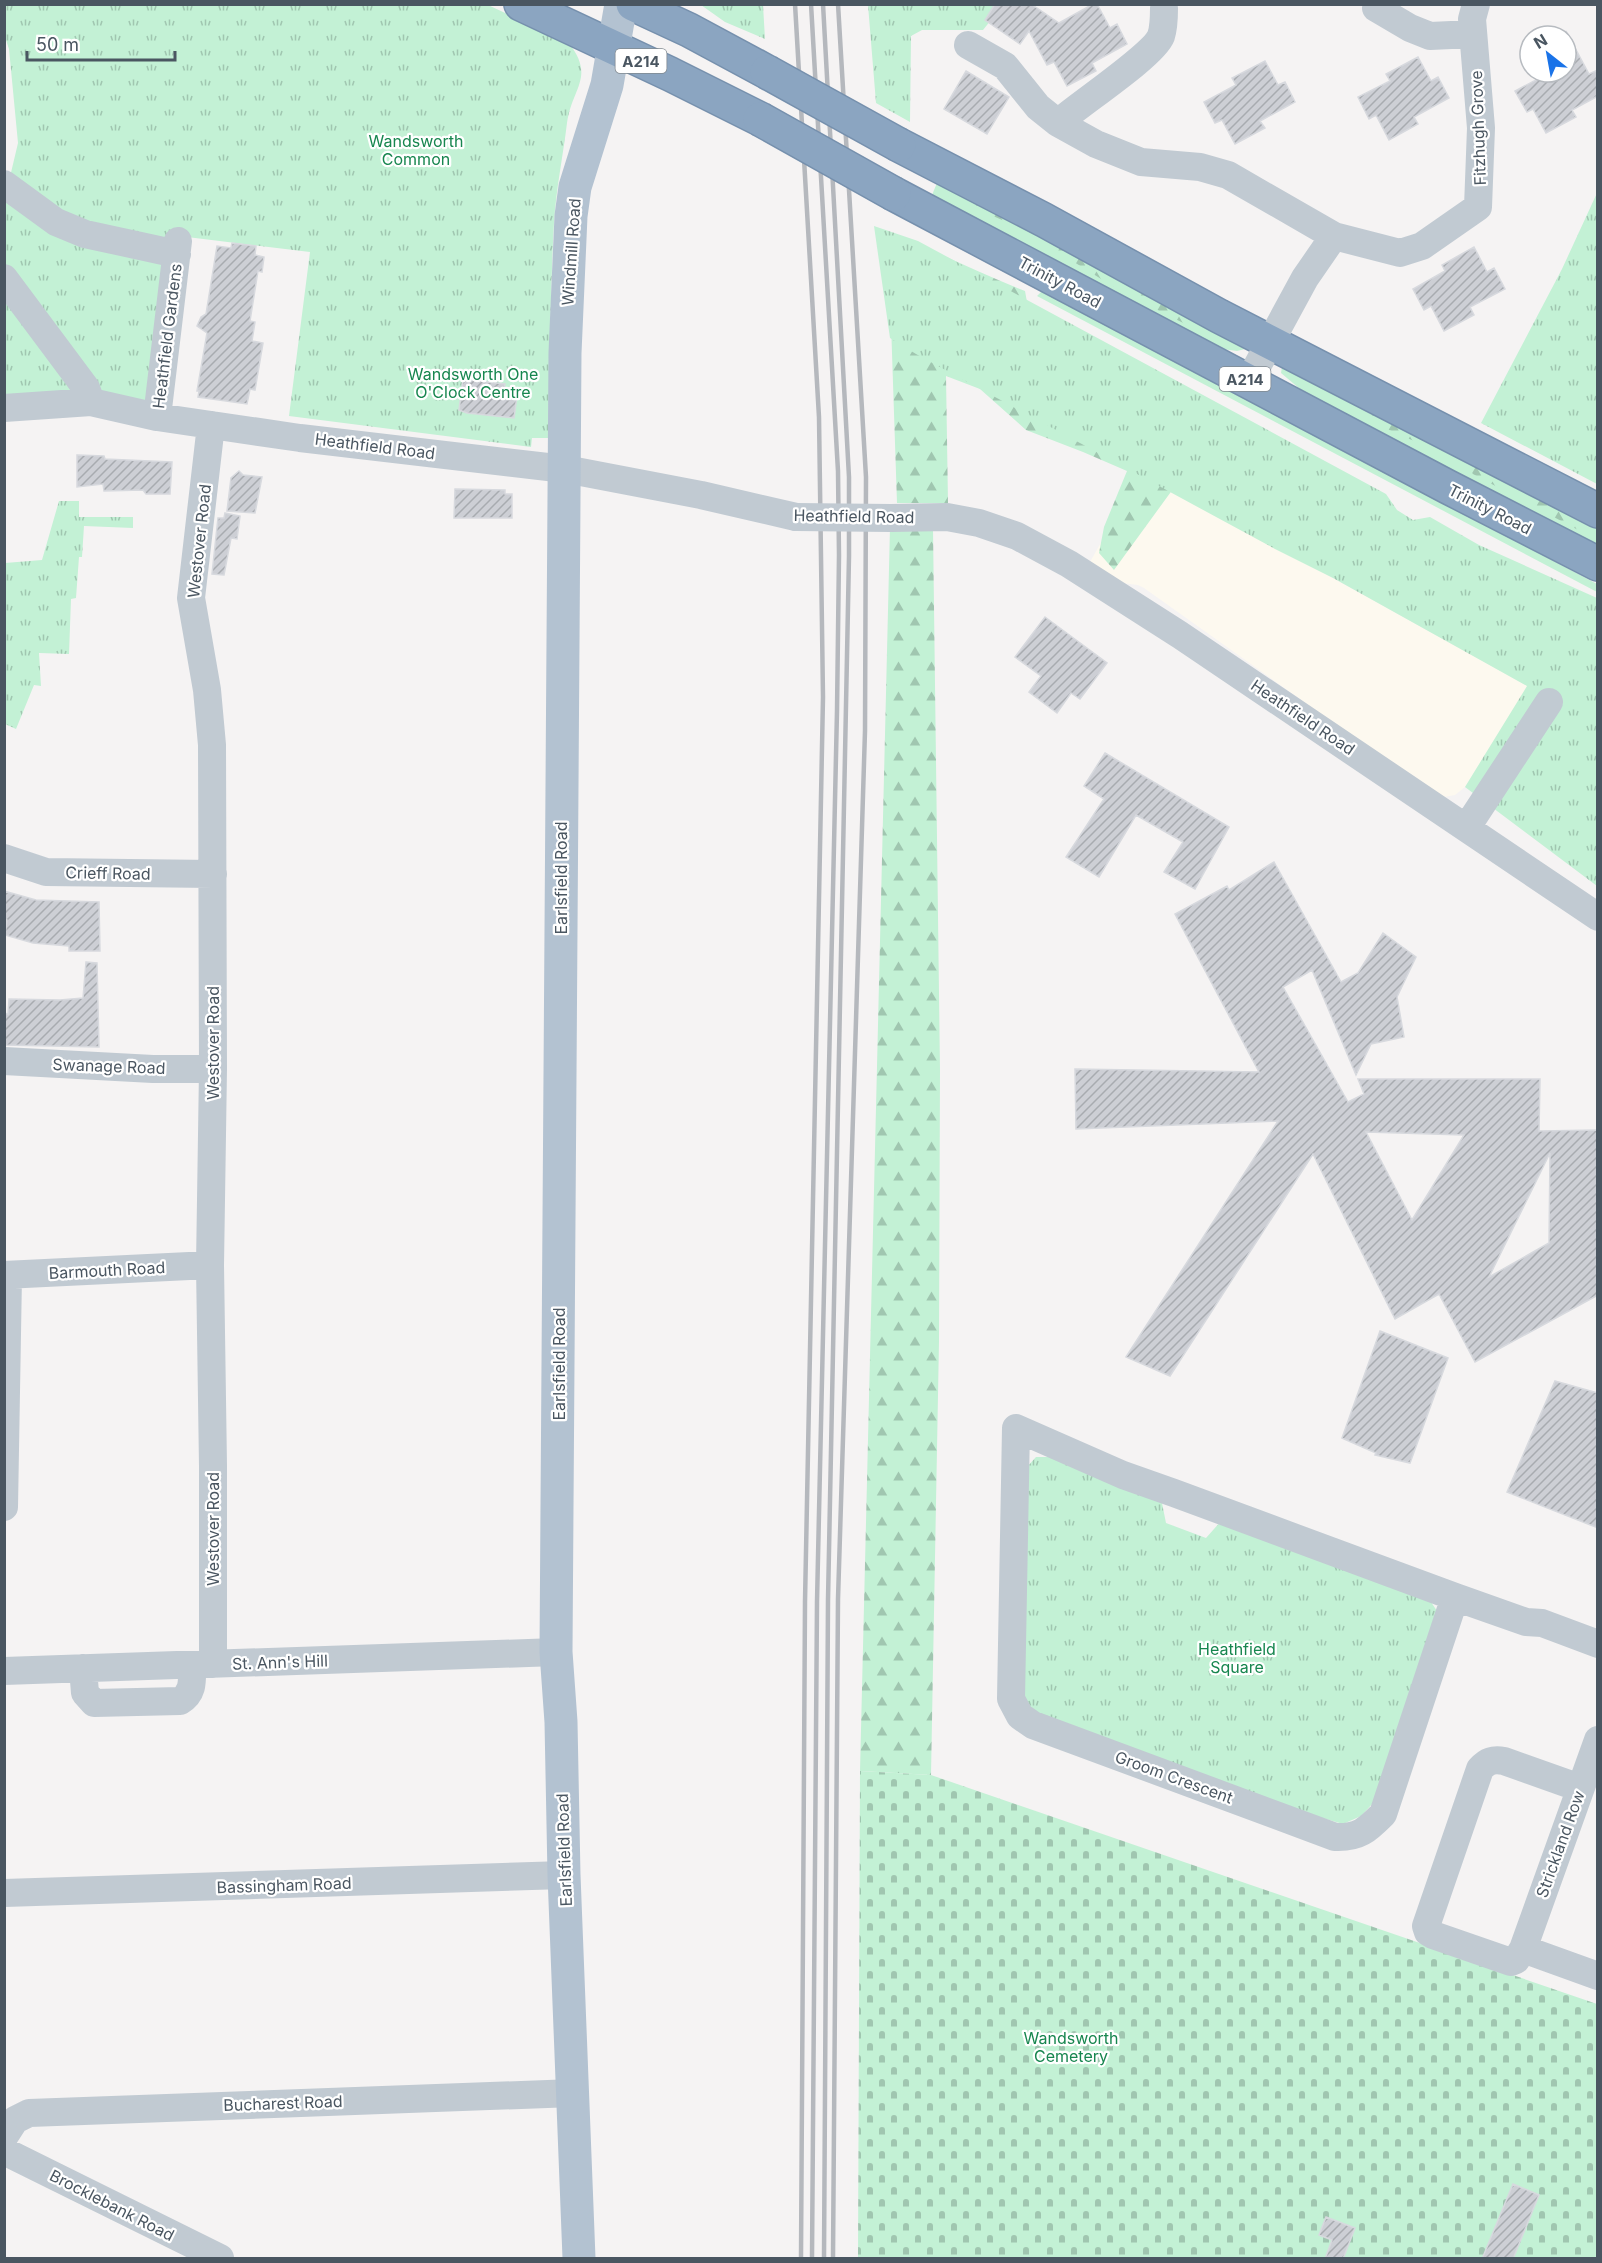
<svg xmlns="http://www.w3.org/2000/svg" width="1602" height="2263" viewBox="0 0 1602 2263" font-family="Inter,sans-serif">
  <defs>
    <pattern id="forest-firs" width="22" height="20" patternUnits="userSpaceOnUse" patternTransform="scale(1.5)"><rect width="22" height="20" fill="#c3f1d5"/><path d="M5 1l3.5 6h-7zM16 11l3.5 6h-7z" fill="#a0c6b0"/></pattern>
    <pattern id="cemetery-stones" width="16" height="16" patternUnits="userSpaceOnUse" patternTransform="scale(1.5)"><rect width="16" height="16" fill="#c3f1d5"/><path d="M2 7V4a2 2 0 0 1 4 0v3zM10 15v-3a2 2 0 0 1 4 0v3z" fill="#a0c6b0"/></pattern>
    <pattern id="park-tufts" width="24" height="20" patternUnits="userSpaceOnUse" patternTransform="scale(1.5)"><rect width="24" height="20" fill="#c3f1d5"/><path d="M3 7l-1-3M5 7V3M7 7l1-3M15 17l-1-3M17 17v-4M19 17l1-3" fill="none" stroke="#a0c6b0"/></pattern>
    <pattern id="building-hatch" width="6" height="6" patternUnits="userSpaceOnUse" patternTransform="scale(1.5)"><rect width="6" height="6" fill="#cdcfd5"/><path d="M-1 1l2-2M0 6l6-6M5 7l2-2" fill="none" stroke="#a8abb0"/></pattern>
  </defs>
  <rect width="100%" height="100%" fill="#f5f3f3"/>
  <!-- commercial -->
  <path fill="#fdf9ef" d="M1139 475 1333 578 1528 686 1465 787 1455 795 1444 797 1432 793 1144 588 1138 585 1122 583 1090 562Z"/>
  <!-- green -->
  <path fill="#c3f1d5" d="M939 178 1249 348 1237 351 1215 348 932 195Z
    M1043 290 1597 584V592L1037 296Z
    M1287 365 1597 531V549L1300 389 1281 373 1282 367Z"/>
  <!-- forest -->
  <path fill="url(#forest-firs)" d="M942 183 1225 328 1207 335 1122 292 1018 227 941 193 939 187Z
    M888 233C935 250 979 273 1025 291L1031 324 1173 489 1114 570 1099 553 1104 527 1127 471 1083 452 1026 430 980 389 946 376 948 503H897Z
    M1348 391 1417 437 1442 444 1439 451C1405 438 1371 423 1341 401Z
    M1468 461 1501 475 1597 529V540L1473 474 1466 466Z
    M890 527 933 529 940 1070 939 1341 931 1775 860 1771Z"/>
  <!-- cemetery -->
  <path fill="url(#cemetery-stones)" d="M860 1771 931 1775 1597 2004V2258H858Z"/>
  <!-- park -->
  <path fill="url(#park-tufts)" d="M5 5H488L568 42C596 77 572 87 567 123 563 156 556 189 554 223 550 294 550 366 548 438H532L531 447 289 416 310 252 187 237 147 405 5 399V198L18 143 9 49 5 37Z
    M701 5H763L765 39 725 22Z
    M868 5H1003L983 30H922L911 36 910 122 876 103Z
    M1597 193V484L1481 423 1562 269Z
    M874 226 918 241 1386 494 1397 510 1413 520 1430 517 1479 545 1597 598V886L1465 787 1527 686 1333 578 1275 549 916 354 890 338Z
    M59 501H79V517H133V528L84 526 82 557H79L76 598 71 599 69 654 39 653 41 686 34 685 16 729 5 724V563L42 560Z
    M1036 1457H1052L1161 1498 1166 1523 1206 1538 1222 1520 1429 1599 1437 1611 1374 1802 1361 1816 1343 1824 1319 1817 1031 1715 1018 1675 1027 1467Z"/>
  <!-- building -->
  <path fill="url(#building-hatch)" stroke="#d7d9de" stroke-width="1.5" fill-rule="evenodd" d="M995 4H1031L1059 23 1093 4H1097L1110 28 1117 24 1127 44 1092 63 1096 71 1067 86 1054 62 1047 65 1029 31 1020 44 985 20Z
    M1566 31 1589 74 1598 70V96L1572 110 1576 117 1546 133 1533 109 1527 112 1515 91 1551 72H1566Z
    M1418 57 1431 81 1438 77 1449 98 1414 117 1418 124 1389 140 1376 115 1369 119 1358 97 1390 81 1386 74Z
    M1265 61 1278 85 1285 82 1295 102 1260 121 1265 128 1235 144 1222 120 1215 123 1204 102 1236 85 1232 78Z
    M966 71 1009 97 987 134 944 109Z
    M232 243 256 246 255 255 264 257 262 272 258 271 250 321 255 322 252 341 263 343 255 390 250 389 247 404 198 397 199 391H197L207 333 197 326 201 317 206 314 217 246 231 248Z
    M1474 247 1487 272 1494 268 1505 289 1470 307 1474 315 1444 331 1431 306 1424 310 1413 289 1445 271 1442 265Z
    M463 379 505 384 503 394 517 396 514 418 467 413 459 410Z
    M77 455 104 456 105 459 172 462 170 494H146L143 490 104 491 103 484 77 487Z
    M239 471 243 475 262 477 255 513 227 511 231 478Z
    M455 489 505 490V494H512V518H454Z
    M225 513 240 516 237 539 231 538 224 575 212 574 218 518H224Z
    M1045 617 1107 663 1080 699 1071 693 1057 713 1029 692 1041 676 1015 657Z
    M1105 753 1229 827 1195 889 1164 872 1183 842 1136 815 1099 877 1066 857 1104 799 1084 786Z
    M1274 862 1341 982 1358 973 1383 933 1416 957 1397 997 1404 1037 1371 1044 1356 1075 1312 970 1283 987 1348 1102 1364 1094 1358 1079H1540L1539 1131 1598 1130V1295L1475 1362 1439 1294 1395 1319 1313 1154 1170 1376 1126 1357 1278 1121 1076 1129 1075 1069 1259 1072 1175 914 1227 886 1229 890ZM1366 1132 1464 1135 1412 1220ZM1550 1153 1549 1243 1489 1277Z
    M4 891 36 900 99 902 100 951H69V946L33 943 5 935 7 920 4 919Z
    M86 962 97 963 99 1047 4 1045V1013L8 1014 9 999 60 1000 83 998Z
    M1380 1331 1448 1358 1410 1463 1375 1455 1376 1453 1342 1438Z
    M1555 1381 1598 1393V1528L1507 1492Z
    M1513 2184 1539 2195 1513 2259H1482Z
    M1326 2217 1355 2228 1343 2259H1325L1332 2240 1319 2235Z"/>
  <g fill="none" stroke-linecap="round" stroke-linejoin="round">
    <defs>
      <path id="highway" d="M521 4 670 74 760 119
        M633 4 689 30 767 72
        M899 145 1044 220 1219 316 1598 511
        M894 194 1448 487 1598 564"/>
    </defs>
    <!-- highway casing -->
    <use href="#highway" stroke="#7690ad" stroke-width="36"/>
    <!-- minor -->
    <path stroke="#c1cad2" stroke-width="28" d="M1164 8C1164 17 1164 27 1161 36 1153 56 1079 104 1058 123L1096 144 1141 162 1200 167 1228 175 1334 236 1400 253 1422 246 1478 207 1481 128 1472 19 1476 4
      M1376 8 1410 28 1430 36 1473 34
      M968 45 1005 66 1038 107 1058 123
      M4 184 56 222 85 234 177 254
      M4 278 86 388 91 402
      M1249 381 1305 278 1334 236
      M4 408 91 402 157 417 300 438 565 469 701 495 796 517
      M157 417 178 241
      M211 425 191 598 207 690 212 745 213 1069 210 1265 213 1466V1664
      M891 518 947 517 979 523 1017 536 1069 564 1180 635 1598 917
      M1467 827 1549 702
      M4 858 46 872 213 874
      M4 1061 153 1069H213
      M4 1275 210 1265
      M4 1507 8 1276
      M1455 1597 1383 1814C1367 1830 1359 1838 1335 1837L1033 1725 1020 1716 1011 1699 1016 1428 1123 1475 1174 1493 1455 1597 1526 1622 1542 1623 1598 1644
      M83 1668 85 1693 94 1703 180 1701C194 1693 192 1680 192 1665
      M4 1671 556 1652
      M1580 1788 1504 1761C1493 1759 1487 1761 1480 1769L1426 1926 1428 1932 1433 1935 1511 1962 1516 1960 1523 1949 1598 1976
      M4 1893 564 1875
      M1523 1949 1598 1740
      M4 2137 15 2120 29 2113 574 2093
      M4 2151 220 2258"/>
    <!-- major -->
    <path stroke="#b3c2d1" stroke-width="33" d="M579 2258 564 1875 561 1722 556 1652 565 353 571 216 575 187 607 85 621 4"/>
    <!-- highway -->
    <use href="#highway" stroke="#8ba5c1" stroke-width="33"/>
    <!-- rail -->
    <path stroke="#b5b8bd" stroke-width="4.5" d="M795 4 819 417 823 697 805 1602 801 2258
      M811 4 838 471 839 555 837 711 817 1602 812 2258
      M823 4 849 477V556L828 1600 824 2258
      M833 2258 838 1599 865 731 866 477 838 4"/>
    <defs>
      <path id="highway-bridge" d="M767 72 899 145
        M760 119 894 194"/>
    </defs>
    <!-- highway-bridge casing -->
    <use href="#highway-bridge" stroke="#7690ad" stroke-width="36" stroke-linecap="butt"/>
    <!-- minor-bridge -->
    <path stroke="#c1cad2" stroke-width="28" d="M796 517 891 518"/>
    <!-- highway-bridge -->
    <use href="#highway-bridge" stroke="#8ba5c1" stroke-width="33"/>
  </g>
  <g text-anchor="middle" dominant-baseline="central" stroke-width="4.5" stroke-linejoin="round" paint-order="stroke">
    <!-- shield labels -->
    <g fill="#fff" stroke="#808990" stroke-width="1.5">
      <rect x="615.5" y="49" width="51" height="24" rx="4.5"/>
      <rect x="1219.5" y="367" width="51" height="24" rx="4.5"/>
    </g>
    <g font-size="15" font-weight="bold" fill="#4a5661">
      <text x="641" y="61">A214</text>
      <text x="1245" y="379">A214</text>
    </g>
    <!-- street labels -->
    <g font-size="16" fill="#4a5661" stroke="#fff">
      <text transform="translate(1478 128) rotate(-92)">Fitzhugh Grove</text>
      <text transform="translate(571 252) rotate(-86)">Windmill Road</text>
      <text transform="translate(1060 282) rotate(28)">Trinity Road</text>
      <text transform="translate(167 336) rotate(-83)">Heathfield Gardens</text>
      <text transform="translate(375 446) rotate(7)">Heathfield Road</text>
      <text transform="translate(1490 509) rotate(27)">Trinity Road</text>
      <text transform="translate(854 516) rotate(1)">Heathfield Road</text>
      <text transform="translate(199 541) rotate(-84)">Westover Road</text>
      <text transform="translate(1303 717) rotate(34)">Heathfield Road</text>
      <text transform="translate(108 873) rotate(1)">Crieff Road</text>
      <text transform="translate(561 878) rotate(-90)">Earlsfield Road</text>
      <text transform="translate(213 1043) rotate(-90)">Westover Road</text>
      <text transform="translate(109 1066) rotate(2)">Swanage Road</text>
      <text transform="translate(107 1270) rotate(-3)">Barmouth Road</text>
      <text transform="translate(559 1364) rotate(-90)">Earlsfield Road</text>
      <text transform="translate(213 1529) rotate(-90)">Westover Road</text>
      <text transform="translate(280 1662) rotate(-2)">St. Ann's Hill</text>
      <text transform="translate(1174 1777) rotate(20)">Groom Crescent</text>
      <text transform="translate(1560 1844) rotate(-70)">Strickland Row</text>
      <text transform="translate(564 1850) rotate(-92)">Earlsfield Road</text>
      <text transform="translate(284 1885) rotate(-2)">Bassingham Road</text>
      <text transform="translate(283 2103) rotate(-2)">Bucharest Road</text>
      <text transform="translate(112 2205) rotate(27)">Brocklebank Road</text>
    </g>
    <!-- park labels -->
    <g font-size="16" fill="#17864f" stroke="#fff">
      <text x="416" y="141">Wandsworth<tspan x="416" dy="18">Common</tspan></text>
      <text x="473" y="374">Wandsworth One<tspan x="473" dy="18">O'Clock Centre</tspan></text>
      <text x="1237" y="1649">Heathfield<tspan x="1237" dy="18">Square</tspan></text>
      <text x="1071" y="2038">Wandsworth<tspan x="1071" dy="18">Cemetery</tspan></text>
    </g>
  </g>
  <!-- border -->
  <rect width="1602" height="2263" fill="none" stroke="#4a5661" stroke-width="12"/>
  <!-- north arrow -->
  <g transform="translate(1548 54) rotate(329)"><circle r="28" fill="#ffffff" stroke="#b7bbc0" stroke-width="1.5"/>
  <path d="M0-4.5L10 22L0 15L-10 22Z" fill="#1a73e8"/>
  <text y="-9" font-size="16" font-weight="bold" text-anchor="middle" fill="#4a5661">N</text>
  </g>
  <!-- scale -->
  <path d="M27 51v9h148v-9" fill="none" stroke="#4a5661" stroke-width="3"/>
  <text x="36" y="51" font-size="18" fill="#4a5661" stroke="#ffffff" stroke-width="4.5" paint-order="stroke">50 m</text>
</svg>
